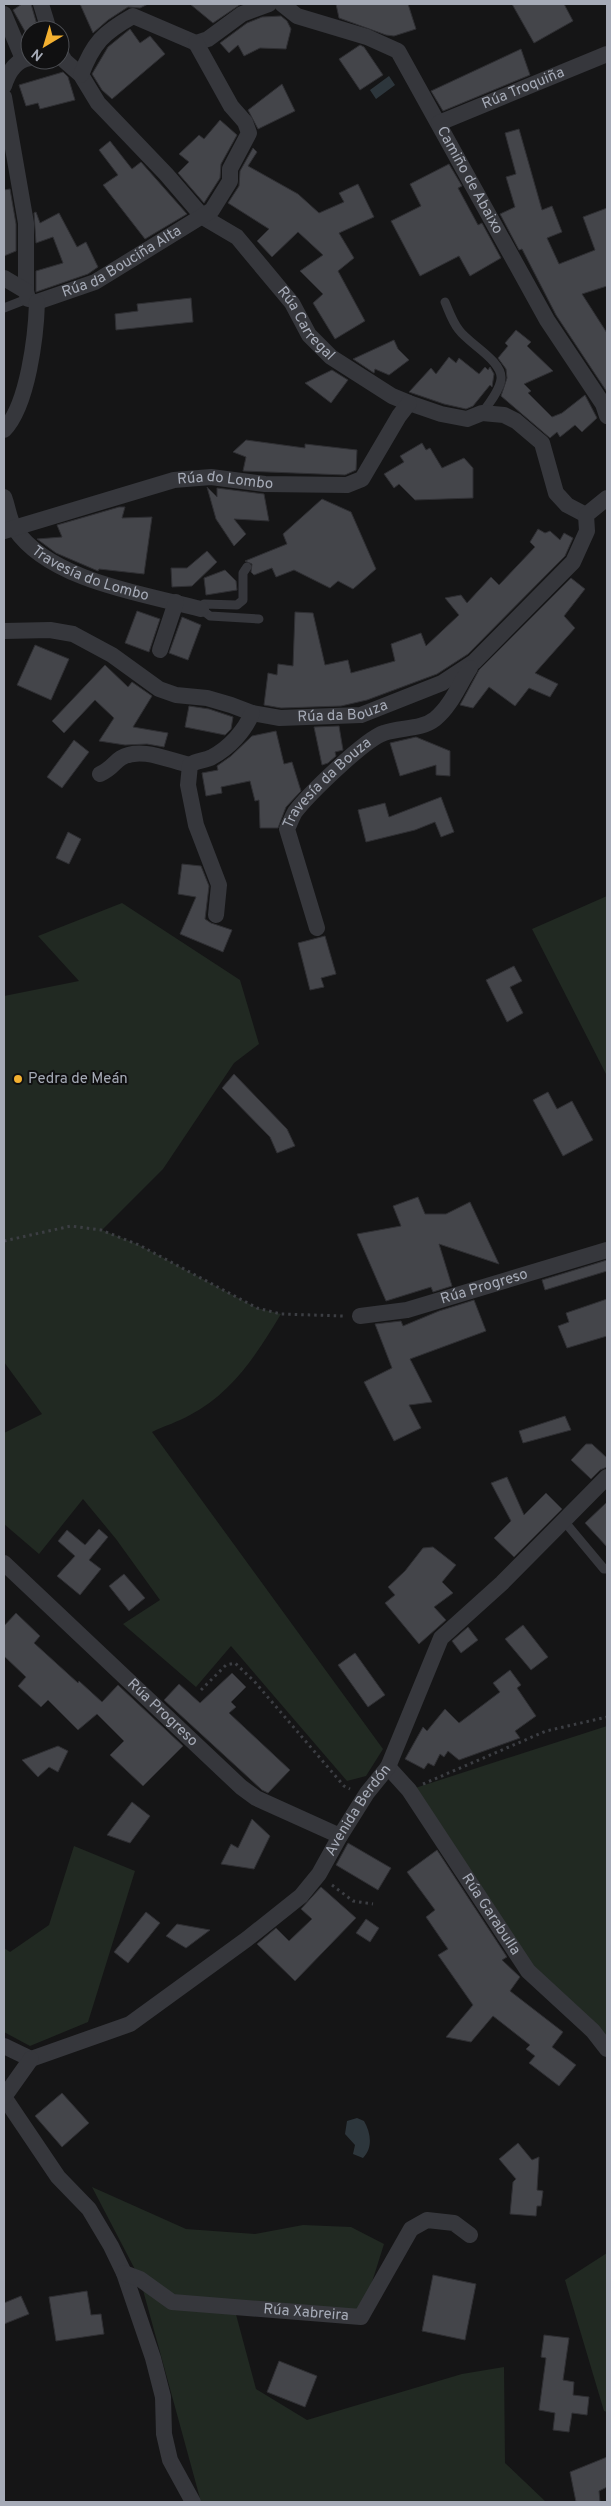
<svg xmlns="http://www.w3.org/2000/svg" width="611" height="2506" viewBox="0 0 611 2506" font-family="Overpass,sans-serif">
  <rect width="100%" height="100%" fill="#151516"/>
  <!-- green -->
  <path fill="#212922" d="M607 896V1076L532 929Z
    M122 903 240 980 259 1044 234 1063 163 1169 102 1230 139 1245 257 1308 281 1314C257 1354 232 1393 190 1415 178 1422 164 1426 152 1432L383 1749 366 1776 347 1781 231 1646 196 1687 123 1624 160 1600 116 1539 83 1499 39 1554 4 1524V1433L42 1414 4 1362V996L79 981 38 936Z
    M607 1726V2049L528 1971 409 1790Z
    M74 1846 135 1871 88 2022 30 2046 4 2032V1948L10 1952 49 1925Z
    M92 2187 186 2229 255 2234 303 2225 351 2227 384 2244 361 2317 234 2307 256 2389 307 2420 462 2374 504 2367 505 2463 546 2502H201L140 2279Z
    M607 2253V2412L604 2411 565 2280Z"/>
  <!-- water -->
  <path fill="#2d363c" d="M389 76 395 85 376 99 370 90Z
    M357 2118 364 2121C371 2133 373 2148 363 2158L353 2154 355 2145 345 2134 347 2121Z"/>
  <!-- building -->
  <path fill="#44454a" stroke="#2f2f33" d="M22 4H31L38 28 30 30 27 35 13 10Z
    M80 4H148L140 8 128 7 108 20 93 33Z
    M190 4H241L213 23Z
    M336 4H408L416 29 394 36 386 35 339 18Z
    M512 4H564L573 21 534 43Z
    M281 16 287 21 291 29 286 49 260 48 244 56 238 45 229 53 220 43 247 23 262 17Z
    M130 29 140 43 150 36 165 54 112 99 102 90 92 74 108 47Z
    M360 45 364 47 383 75 360 90 339 59Z
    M521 49 530 75 443 111 431 91Z
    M63 72 68 77 75 100 40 109 38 103 26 106 19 85Z
    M282 84 295 111 258 129 248 110Z
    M220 120 237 135 221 164 220 178 204 203 178 173 189 162 179 154 199 135 204 139Z
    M519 129 542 210 552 206 562 232 547 238 559 264 595 250 583 217 607 208V286L582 294 607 333V392L556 315 522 249 519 250 500 214 515 207 506 177 516 174 505 133Z
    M110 141 132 169 141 162 187 214 145 239 103 185 118 175 99 150Z
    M253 148 257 152 248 166 298 194 319 213 344 202 339 193 358 184 374 217 339 233 354 258 338 271 365 321 335 339 313 303 323 294 300 271 323 255 298 232 272 257 257 241 269 229 228 203 239 186 240 171Z
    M449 164 462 186 458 188 478 225 482 223 501 258 470 276 459 256 420 276 391 221 421 206 410 184Z
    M10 189 16 224V251L4 256V190Z
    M36 212 40 223 59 213 77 247 86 242 98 267 88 274 36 292V271L63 263 53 237 36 243 34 213Z
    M191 298 193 322 116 330 115 314 138 311 137 304Z
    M516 330 531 342 527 346 553 371 524 384 531 391 528 393 552 417 562 413 585 395 597 418 582 432 575 425 560 437 557 432 550 438 501 396 507 378 506 369 498 358 508 346 505 343Z
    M394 340 398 349 409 360 389 375 375 369 374 373 353 359Z
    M449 357 456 363 459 358 479 374 485 367 488 370 490 367 494 374 492 387 490 385 473 406 466 409 444 404 409 392 431 368 436 374Z
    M332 370 348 380 331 403 305 383Z
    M246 440 305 448V444L357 450 356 470 345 475 243 471 246 457 233 452Z
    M422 443 426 450 430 448 442 468 464 458 473 468V498L415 500 399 484 394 488 384 474 404 462 400 456Z
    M207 487 217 497V488L264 494 269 521 234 519 246 534 234 546 216 519Z
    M322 499 351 512 376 569 353 589 338 581 330 588 294 570 276 577 272 568 254 575 251 572 252 564 245 561 287 544 283 534Z
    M119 507H125L122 518 152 517 144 574 99 569 98 571 56 553 37 539 62 537 57 525Z
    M538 529 545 533 550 531 560 540 564 533 573 538 565 556 468 654 437 674 367 700 341 706 281 708 264 705 268 673 277 675 278 664 293 666 295 612 313 613 325 665 348 660 351 673 395 661 391 644 421 633 426 646 459 615 445 598 461 595 467 603 491 577 499 585 535 547 530 542Z
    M207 551 217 562 192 586 172 587 171 568H187Z
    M225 570 236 581 237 590 206 595 204 578Z
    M571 578 585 589 564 616 575 628 535 673 558 684 550 697 529 688 515 706 489 687 473 708 460 705 479 670Z
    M137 611 160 619 149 652 125 643Z
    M182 617 201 625 188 660 169 653Z
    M35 645 69 659 51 700 17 685Z
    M105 665 128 687 132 682 152 696 133 727 168 733 164 747 147 744 125 745 99 741 114 718 95 700 64 733 52 721Z
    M189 706 209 709 233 717 231 729 225 735 185 727Z
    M339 726 343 750 335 752 336 756 328 763 322 765 314 727Z
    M276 731 284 764 292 762 301 791 286 807 278 828H260L259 800 255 801 250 781 221 787 222 793 206 796 202 773 218 770 217 766 231 756 252 736Z
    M416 737 450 751V776L436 775V765L400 776 390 743Z
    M74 740 89 752 62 788 47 777Z
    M441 797 454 832 441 837 435 822 415 830 366 842 358 810 385 803 389 817Z
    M68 832 81 839 69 864 56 858Z
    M182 864 201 866 209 886 205 919 211 923 232 930 223 952 180 934 196 897 178 894Z
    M325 936 336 974 321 978 324 987 310 990 298 943Z
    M514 966 522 981 510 987 523 1013 507 1022 486 980Z
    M234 1074 287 1129 295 1146 277 1153 270 1137 222 1088Z
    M548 1092 557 1109 572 1101 593 1140 563 1156 533 1100Z
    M418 1197 425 1214H446L470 1202 499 1264 439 1244 452 1286 433 1292 431 1287 386 1301 357 1234 401 1226 393 1206Z
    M607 1260V1271L545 1290 542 1280Z
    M607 1299V1336L567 1348 558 1326 569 1322 566 1313Z
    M474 1300 486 1331 410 1359 432 1402 409 1405 421 1428 394 1441 364 1382 392 1368 375 1324 401 1321 403 1326 439 1311Z
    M565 1416 571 1430 523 1443 519 1431Z
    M586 1444H592L607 1458V1467L600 1470 591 1479 571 1460Z
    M507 1477 524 1515 546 1493 562 1509 514 1557 494 1538 511 1521 491 1483Z
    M607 1502V1547L585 1523Z
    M99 1529 108 1537 89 1560 101 1569 80 1595 57 1576 75 1556 58 1541 67 1530 85 1545Z
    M433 1547 456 1565 442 1582 453 1593 434 1607 446 1620 419 1644 385 1603 395 1595 388 1587 405 1571 423 1548Z
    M124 1574 145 1598 129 1611 109 1586Z
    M16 1613 40 1636 34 1643 78 1683 79 1681 102 1702 118 1685 183 1746 143 1786 110 1755 124 1741 97 1714 78 1730 48 1700 41 1707 18 1686 26 1677 4 1656V1626Z
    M523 1625 548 1657 531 1670 505 1639Z
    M468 1627 478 1640 461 1653 452 1641Z
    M355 1653 385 1695 368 1707 338 1665Z
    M510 1670 521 1685 517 1688 536 1716 515 1731 520 1738 459 1760 448 1751 444 1757 440 1754 434 1766 428 1763 424 1769 405 1759 423 1727 427 1731 445 1709 459 1723 500 1692 493 1683Z
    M232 1673 246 1687 231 1702 236 1707 229 1713 290 1770 268 1793 262 1790 164 1700 179 1684 200 1703Z
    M58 1746 68 1751 58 1772 49 1767 38 1777 22 1760Z
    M132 1802 150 1816 130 1843 107 1835Z
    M252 1819 270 1836 254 1869 221 1864 231 1844 238 1848Z
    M348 1843 391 1868 378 1890 336 1865Z
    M437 1850 507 1957 502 1960 520 1977 510 1991 563 2032 552 2047 576 2065 559 2086 529 2063 535 2056 526 2049 530 2045 493 2016 471 2042 446 2037 473 2005 438 1955 448 1949 426 1917 435 1910 407 1872Z
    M321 1887 356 1918 295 1981 257 1944 276 1928 289 1941 312 1919 301 1909Z
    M146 1912 160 1923 128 1963 114 1952Z
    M366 1919 379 1928 370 1942 356 1933Z
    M177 1924 210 1930 186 1948 166 1936Z
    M62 2093 89 2123 62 2147 35 2116Z
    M518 2143 532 2160 539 2157 537 2190 543 2191 541 2206H537L536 2216 510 2214 513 2182 516 2179 499 2159Z
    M433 2275 476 2284 465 2340 422 2331Z
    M87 2291 91 2315 101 2314 104 2334 56 2341 49 2297Z
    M21 2296 29 2314 4 2324V2303Z
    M544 2335 569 2338 563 2380 574 2382 573 2395 589 2397 587 2415 572 2413 569 2432 553 2430 555 2413 539 2410 546 2358 541 2357Z
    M279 2361 317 2376 305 2407 267 2392Z
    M607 2457V2487L599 2491 600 2502H576L570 2472Z"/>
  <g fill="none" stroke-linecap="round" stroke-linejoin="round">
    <!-- path -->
    <path stroke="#3c3e43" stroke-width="3" stroke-dasharray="2.5 4" stroke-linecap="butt" d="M4 1241 71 1226 101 1230 139 1245 257 1308 281 1314 344 1316
      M201 1690 226 1665 235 1663 254 1681 344 1786 350 1789
      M423 1784 546 1731 607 1717
      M332 1885 353 1901 373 1904"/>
    <!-- service -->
    <path stroke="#36373c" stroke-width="9" d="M445 302C449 311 452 321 459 330 469 344 503 361 501 379 500 390 489 404 482 413
      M4 308 27 299
      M247 567 243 573V600L237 605 204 604 201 609 210 616 259 619
      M564 1521 604 1569H607"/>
    <!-- minor -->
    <g stroke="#36373c" stroke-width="16">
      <path d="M41 4 49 30"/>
      <path id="s1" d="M282 4 297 16 367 37 398 51 547 320 603 404 607 416"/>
      <path d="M4 14 23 59"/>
      <path id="s2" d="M60 53 65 61 81 75 98 103 166 174 203 217 237 237 292 303 309 335 331 357 392 396 409 403 441 414 467 419 482 413 504 415 516 421 542 443 556 493 567 505 586 515"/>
      <path d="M81 75C93 43 103 33 133 16L196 43 208 39 242 14 269 4"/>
      <path d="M4 86C8 73 15 60 30 58"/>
      <path d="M4 97 26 223V291"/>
      <path id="s3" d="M439 123 607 54"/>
      <path d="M4 278 26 291 28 299"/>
      <path id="s4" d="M37 302 95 282 212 210 230 181V169L249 133 245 122 231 106 196 43"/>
      <path d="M4 430C28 405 36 336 37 302"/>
      <path id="s5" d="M4 497C8 507 9 520 15 529 50 581 145 594 201 609"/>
      <path id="s6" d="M4 531 174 480 211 477 265 484 347 485 362 479 399 416 409 403"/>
      <path id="s7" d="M4 631 50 630 73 634 112 655 159 689 176 695 207 698 231 705 252 713 280 718 361 715 442 683 474 662 573 562 587 531 586 515 607 498"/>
      <path d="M160 650 176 602"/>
      <path d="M100 774C113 768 113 763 121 758 141 746 170 761 190 765"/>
      <path d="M216 915 219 885 196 825 188 785 190 765C197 760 205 761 212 757 229 748 245 731 252 713"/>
      <path id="s8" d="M317 928 287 829C290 823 292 817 295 812 308 795 365 739 384 733 400 727 421 730 435 719 451 706 459 685 470 668"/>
      <path id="s9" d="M360 1316 407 1310 607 1250"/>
      <path id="s10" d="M4 1563 241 1787 256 1798 340 1836"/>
      <path id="s11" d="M388 1767 409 1790 528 1971 593 2031 607 2049"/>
      <path d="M4 2046 31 2059"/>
      <path id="s12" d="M31 2059 130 2024 247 1939 301 1896 319 1874 340 1836 367 1793 388 1767 441 1638 502 1583 607 1477"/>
      <path d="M4 2097 58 2177 89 2209 111 2246 124 2273 153 2358 163 2397 164 2434 170 2460 193 2502"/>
      <path d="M4 2097 31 2059"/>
      <path id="s13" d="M124 2273 140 2279 172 2302 361 2317 411 2229 427 2220 454 2223 470 2235"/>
    </g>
  </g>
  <!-- markers -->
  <circle fill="#f3b030" stroke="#101011" stroke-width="2" cx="18" cy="1079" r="5"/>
  <g text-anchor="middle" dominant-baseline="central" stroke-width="4" stroke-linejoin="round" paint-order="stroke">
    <!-- street labels -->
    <g font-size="15" fill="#a6abb7" stroke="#101011">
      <text stroke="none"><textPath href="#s3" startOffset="91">Rúa Troquiña</textPath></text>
      <text stroke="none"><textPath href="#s1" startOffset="274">Camiño de Abaixo</textPath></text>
      <text stroke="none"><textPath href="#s4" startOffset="94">Rúa da Bouciña Alta</textPath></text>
      <text stroke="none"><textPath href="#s2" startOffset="369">Rúa Carregal</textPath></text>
      <text stroke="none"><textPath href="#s6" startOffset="229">Rúa do Lombo</textPath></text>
      <text stroke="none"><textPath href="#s5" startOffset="124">Travesía do Lombo</textPath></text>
      <text stroke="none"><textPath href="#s7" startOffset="360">Rúa da Bouza</textPath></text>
      <text stroke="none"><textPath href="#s8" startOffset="165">Travesía da Bouza</textPath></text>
      <text stroke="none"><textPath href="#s9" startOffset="128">Rúa Progreso</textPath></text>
      <text stroke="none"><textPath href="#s10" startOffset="218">Rúa Progreso</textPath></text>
      <text stroke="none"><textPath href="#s12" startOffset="422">Avenida Berdón</textPath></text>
      <text stroke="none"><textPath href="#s11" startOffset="180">Rúa Garabulla</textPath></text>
      <text stroke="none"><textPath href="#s13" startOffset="191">Rúa Xabreira</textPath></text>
    </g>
    <!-- poi labels -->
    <g font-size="15" fill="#a6abb7" stroke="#101011" text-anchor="start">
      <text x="28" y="1079">Pedra de Meán</text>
    </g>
  </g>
  <!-- border -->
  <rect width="611" height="2506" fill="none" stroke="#a6abb7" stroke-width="10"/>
  <!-- north arrow -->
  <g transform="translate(45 45) rotate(218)"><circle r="24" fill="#101011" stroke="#4c4e53"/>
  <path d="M0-4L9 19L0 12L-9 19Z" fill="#f3b030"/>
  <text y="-8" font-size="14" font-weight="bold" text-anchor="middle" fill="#a6abb7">N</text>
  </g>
</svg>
